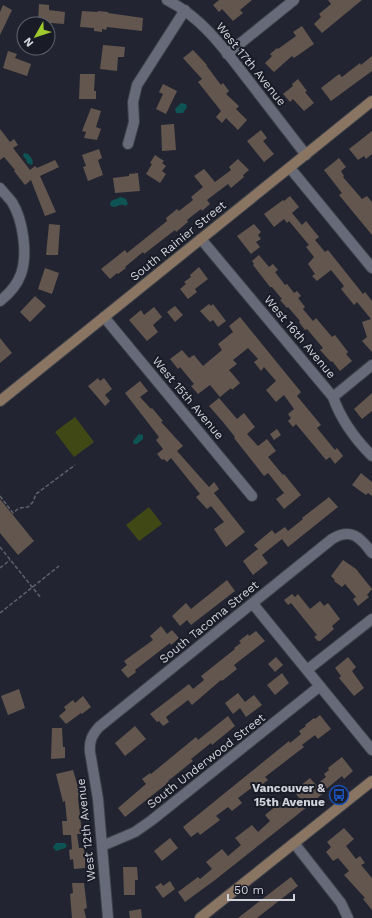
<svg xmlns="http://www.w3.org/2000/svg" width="372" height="918" viewBox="0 0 372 918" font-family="'Work Sans',sans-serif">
  <rect width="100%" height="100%" fill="#222531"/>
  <!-- green -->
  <path fill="#404916" d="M75 417 94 442 74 457 55 432Z
    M149 507 162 524 139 541 126 525Z"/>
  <!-- water -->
  <path fill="#0e5455" d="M181 103 186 104 187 107 183 113H176L175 109Z
    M24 153 28 154 32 159 33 163 32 165 27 163 26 159 23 156Z
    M121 197 126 199 128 204 125 206C122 203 118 206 114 207L111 206 110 204 111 201Z
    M139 434 143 435V439L137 444H134L133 441Z
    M56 843H65L67 846 65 848 56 851 53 847Z"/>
  <!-- building -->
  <path fill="#63564e" d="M219 0H252L240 10 243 13 233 21 222 9 219 12 213 5Z
    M328 0H362L322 33 314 24 321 17 319 14 331 4Z
    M39 4 49 5V10L65 12 64 24 51 23V24H39V22H38Z
    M3 5 12 10 0 35V12Z
    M82 11 98 12V11L108 12V13L143 18 142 31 107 27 106 30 102 29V32L94 31V28L80 27Z
    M302 26 314 44 294 58 292 56 274 72 265 63 272 56 270 54 277 48 278 49 296 36 293 32Z
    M103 45 125 47 124 57H118L117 71 100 69Z
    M193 50 207 65H206L221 85 223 83 229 91 226 94 239 106 236 109 247 120 238 130 226 118 222 123 216 117 221 111 198 82 202 79 183 58Z
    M8 51 17 54 15 58 31 64 27 76 3 68Z
    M372 56V71L331 101 321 88 339 74 342 77 360 63 361 65Z
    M80 74H95L94 91H96V99H79Z
    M298 79 307 91 305 92 314 103 304 111 293 99 290 102 283 94 293 86 292 84Z
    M163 84 177 91 166 114 156 109 163 94 159 92Z
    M91 108 101 111 96 127 101 129 97 140 84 138 86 132 82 131Z
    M174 124 176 150 162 151 161 125Z
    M0 129 10 142 14 139 18 145 13 148 30 170 35 166 37 168 55 160 59 167 40 176 56 212 45 216 31 180 25 185 14 171 15 170 4 157 0 160Z
    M261 130 267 138 263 141 274 154 264 162 247 141Z
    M372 131V154L366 159 364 156 358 160 349 149Z
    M99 149 102 158 98 160 103 175 88 181 83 167 86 166 82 155Z
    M155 155 164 161 162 163 166 166 162 171 166 174 160 183 146 174 152 164 150 163Z
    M339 158 346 167 341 171 344 176 343 177 362 199 367 196 372 202V235L339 195 342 193 324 170Z
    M238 159 249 170 243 175 244 177 231 188 228 184 207 200 210 204 202 211 201 209 187 220 188 222 176 232 175 230 144 254 143 252 125 267 126 268 118 274 117 273 110 279 101 269 125 250 127 253 167 221 166 218 177 209 179 211 193 200 191 197 203 187 194 176 204 169 215 182 231 170 229 167Z
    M138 173 140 191 115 193 113 178 129 176V174Z
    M290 196 299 207 292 213 302 225 306 221 319 237 315 240 325 252 328 250 363 294 365 292 372 301V352L362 341 367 337 362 322 371 319 357 302 354 305 341 289 344 286 331 270 317 281 312 276 315 274 308 264 314 257 306 247 309 245 289 221 287 223 284 219 274 227 264 214 283 200 284 201Z
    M49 224 60 225 58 255H46Z
    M254 224 261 232 258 235 261 239 256 242 260 247 251 254 237 236Z
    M259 255 269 267 273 264 278 270 275 272 285 285 287 284 294 293 297 291 301 296 298 298 305 307 303 309 313 321 316 318 332 337 335 335 348 352 346 354 352 361 340 371 332 361 331 362 320 350 323 348 307 329 305 330 299 322 300 321 288 307 287 308 280 300 282 299 272 287H270L253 265 254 264 252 261Z
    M199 267 208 279 195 289 197 292 188 299 180 289 186 284 184 282 191 277 190 275Z
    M45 268 59 273 52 294 38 289Z
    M35 296 46 306 30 322 20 312Z
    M209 304 211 306 213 304 226 321 218 327 213 320 210 322 200 311Z
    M175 306 183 315 175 322 167 312Z
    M154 307 162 317 153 325 158 332 147 341 129 320 141 310 144 315Z
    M240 317 301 392 297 396 321 425 317 428 335 450 337 448 343 456 335 464 330 457 326 460 296 424 293 427 288 421 291 418 288 414 294 409 284 395 276 402 266 390 276 381 264 367 261 371 254 362 258 359 248 348 233 360 237 364 229 370 240 383 232 390 231 388 220 397 210 385 198 394 191 386 194 384 180 367 178 369 170 359 182 350 189 358 194 355 203 366 222 350 218 344 233 332 229 326Z
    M0 338 12 353 0 363Z
    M98 378 100 381 104 378 112 389 105 395 110 401 105 406 88 386Z
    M140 381 148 391 140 397 151 409 152 408 163 421 161 422 183 446 177 451 209 487 214 482 219 489 214 493 245 532 226 547 214 529 224 522 211 506 207 509 196 497 200 494 171 458 167 462 164 459 162 460 157 454 163 449 156 440 159 437 125 393Z
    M372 393V411L362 419 354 409Z
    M219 398 237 419 244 413 255 427 247 434 258 446 267 439 276 451 268 457 283 475 284 474 301 495 284 509 276 499 284 493 268 473 264 476 234 438 235 437 223 422 209 406Z
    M277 429 281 435 274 440 270 434Z
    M361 473 372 482V496L368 493 366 495 352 485Z
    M329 497 338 507 288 547 282 539 262 555 268 563 253 575 243 561 258 549 254 545 272 530 275 534 285 527 288 531 303 519 302 518Z
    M0 499 34 541 18 555 0 533Z
    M343 560 356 569 372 589 367 595 369 597 358 606 353 599 356 597 345 584 342 587 334 581 335 580 331 576Z
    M227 580 235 591 191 625 187 620 180 626 172 616 186 603 191 609Z
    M292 594 295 597 298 594 310 609 320 601 324 606 328 603 340 619 332 626 334 629 320 641H318L314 637 317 635 291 603 288 605 284 600Z
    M161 626 167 634 172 630 179 638 171 645 170 643 135 670 136 672 128 678 121 670 127 665 124 661 153 640 150 636Z
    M256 631 265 641 234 665 237 669 222 681 221 680 192 705 188 700 166 717 169 722 163 726 159 721 157 722 150 714 189 684 193 689 204 680 201 676 235 649 234 648 241 643 239 641 248 634 249 636Z
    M276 657 283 665 275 672 268 664Z
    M348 657 356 667 352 671 364 688 354 696 339 678 341 676 335 668Z
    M282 673 289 683 275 695 267 685Z
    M19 689 25 708 8 715 1 696Z
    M238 693 245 702 254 695 262 705 246 717 240 708 233 714 225 703Z
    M83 696 91 707 82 714 81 713 66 724 59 716 66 710 64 707 73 700 75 703Z
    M320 715 331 729 318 739 315 735 302 745 304 747 265 777 268 780 260 786 258 783 238 798 242 803 232 811 228 807 216 816 220 820 200 835 198 832 191 837 183 827 289 741 290 743 301 734 299 731 306 726 305 725 314 718 315 719Z
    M228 716 235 726 212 745 211 743 191 759 193 761 168 781 169 782 125 817 118 808 146 784 142 779 150 773 151 774 196 737 198 740Z
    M135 726 146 739 125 756 115 743Z
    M52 728H62L63 747H65V758L51 759Z
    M342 757 353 771 344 779 342 776 325 790 326 791 297 815 215 880 185 902 178 892 198 877 200 879 212 869 206 862 222 849 228 856 241 845 235 838 252 825 258 832 270 821 265 815 281 802 286 808 299 798 294 791 310 778 316 785 326 777 324 774 329 770 328 768Z
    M73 770 81 797 78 798 82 834H77L79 848H84L85 857V868L74 869 73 859 70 860 69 850 72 849 71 835H63L62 821H67L65 801 63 802 56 774Z
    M344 828 354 839 346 846 356 859 360 856 365 863 361 865 372 878V910L363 899 365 898 344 875 349 871 338 858 333 861 326 852 331 847 327 842Z
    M170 838 178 848 162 861 154 851Z
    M123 867H137L138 880H135V895H124Z
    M291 877 298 886 257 918H238Z
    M170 881 175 889 163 898 155 887 161 883 163 886Z
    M72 883H84L87 908 84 909 86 918H72L70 894 73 893Z
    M141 909 142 918H130L129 911Z"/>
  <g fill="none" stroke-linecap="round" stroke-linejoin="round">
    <defs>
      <path id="street" d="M167 0C203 18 225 50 249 81 268 106 287 130 306 155
        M227 54 294 0
        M128 144 134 122 133 102 137 85 185 10
        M290 168 372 268
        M0 188C4 193 8 197 12 202 23 220 28 254 21 274 17 285 9 294 0 301
        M201 239 333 397C341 420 355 439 372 456
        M104 317 252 496
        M333 397 372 365
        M253 604 372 750
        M307 670 372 619
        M294 843 341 903 348 918
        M102 846 135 832 152 820 320 686
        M108 918 98 799 90 752C89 741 92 735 99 727L332 539C351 527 361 538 372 553"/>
      <path id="secondary" d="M0 401 372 101
        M200 918 372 781"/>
    </defs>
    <!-- street casing -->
    <use href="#street" stroke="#3f414a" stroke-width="12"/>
    <!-- secondary casing -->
    <use href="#secondary" stroke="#3f414a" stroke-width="12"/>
    <!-- path -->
    <path stroke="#5e606b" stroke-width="1.5" stroke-dasharray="4 2" stroke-linecap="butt" d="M0 496 13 513 19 508 28 507 33 502 36 494 75 465
      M0 547 41 598
      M0 568 10 560
      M0 613 59 566"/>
    <!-- street -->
    <use href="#street" stroke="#676a78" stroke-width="10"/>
    <!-- secondary -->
    <use href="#secondary" stroke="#897562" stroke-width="10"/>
  </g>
  <!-- icons -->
  <defs>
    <symbol id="bus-ring" viewBox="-11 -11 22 22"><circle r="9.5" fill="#191c27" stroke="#1a4fb4" stroke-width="1.5"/><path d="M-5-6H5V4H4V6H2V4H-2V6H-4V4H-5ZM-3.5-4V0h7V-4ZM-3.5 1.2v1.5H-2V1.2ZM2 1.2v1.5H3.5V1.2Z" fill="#1a4fb4"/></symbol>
  </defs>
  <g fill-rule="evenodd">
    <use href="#bus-ring" x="328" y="784" width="22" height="22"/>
  </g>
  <g text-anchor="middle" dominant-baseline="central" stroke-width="4" stroke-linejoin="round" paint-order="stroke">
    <!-- street labels -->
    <g font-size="12" fill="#d1d2da" stroke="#191c27">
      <text transform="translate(251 64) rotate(51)">West 17th Avenue</text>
      <text transform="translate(178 241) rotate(-39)">South Rainier Street</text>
      <text transform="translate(300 337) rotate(50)">West 16th Avenue</text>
      <text transform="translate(188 398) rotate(50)">West 15th Avenue</text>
      <text transform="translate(209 622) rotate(-39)">South Tacoma Street</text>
      <text transform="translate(206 761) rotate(-38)">South Underwood Street</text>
      <text transform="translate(86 830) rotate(-96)">West 12th Avenue</text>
    </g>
    <!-- poi labels -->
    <g font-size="12" font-weight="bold" fill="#d1d2da" stroke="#191c27" text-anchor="end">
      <text x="325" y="788">Vancouver &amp;<tspan x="325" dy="14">15th Avenue</tspan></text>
    </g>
  </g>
  <!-- north arrow -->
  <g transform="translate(36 36) rotate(231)"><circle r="19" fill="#191c27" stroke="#63656f"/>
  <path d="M0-3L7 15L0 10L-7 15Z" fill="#9eca2e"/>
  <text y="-6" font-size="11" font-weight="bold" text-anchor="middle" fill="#d1d2da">N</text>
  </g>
  <!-- scale -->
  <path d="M228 894v6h66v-6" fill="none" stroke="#d1d2da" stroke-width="2"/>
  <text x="234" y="894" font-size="12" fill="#d1d2da" stroke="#191c27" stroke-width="3" paint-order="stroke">50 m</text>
</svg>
